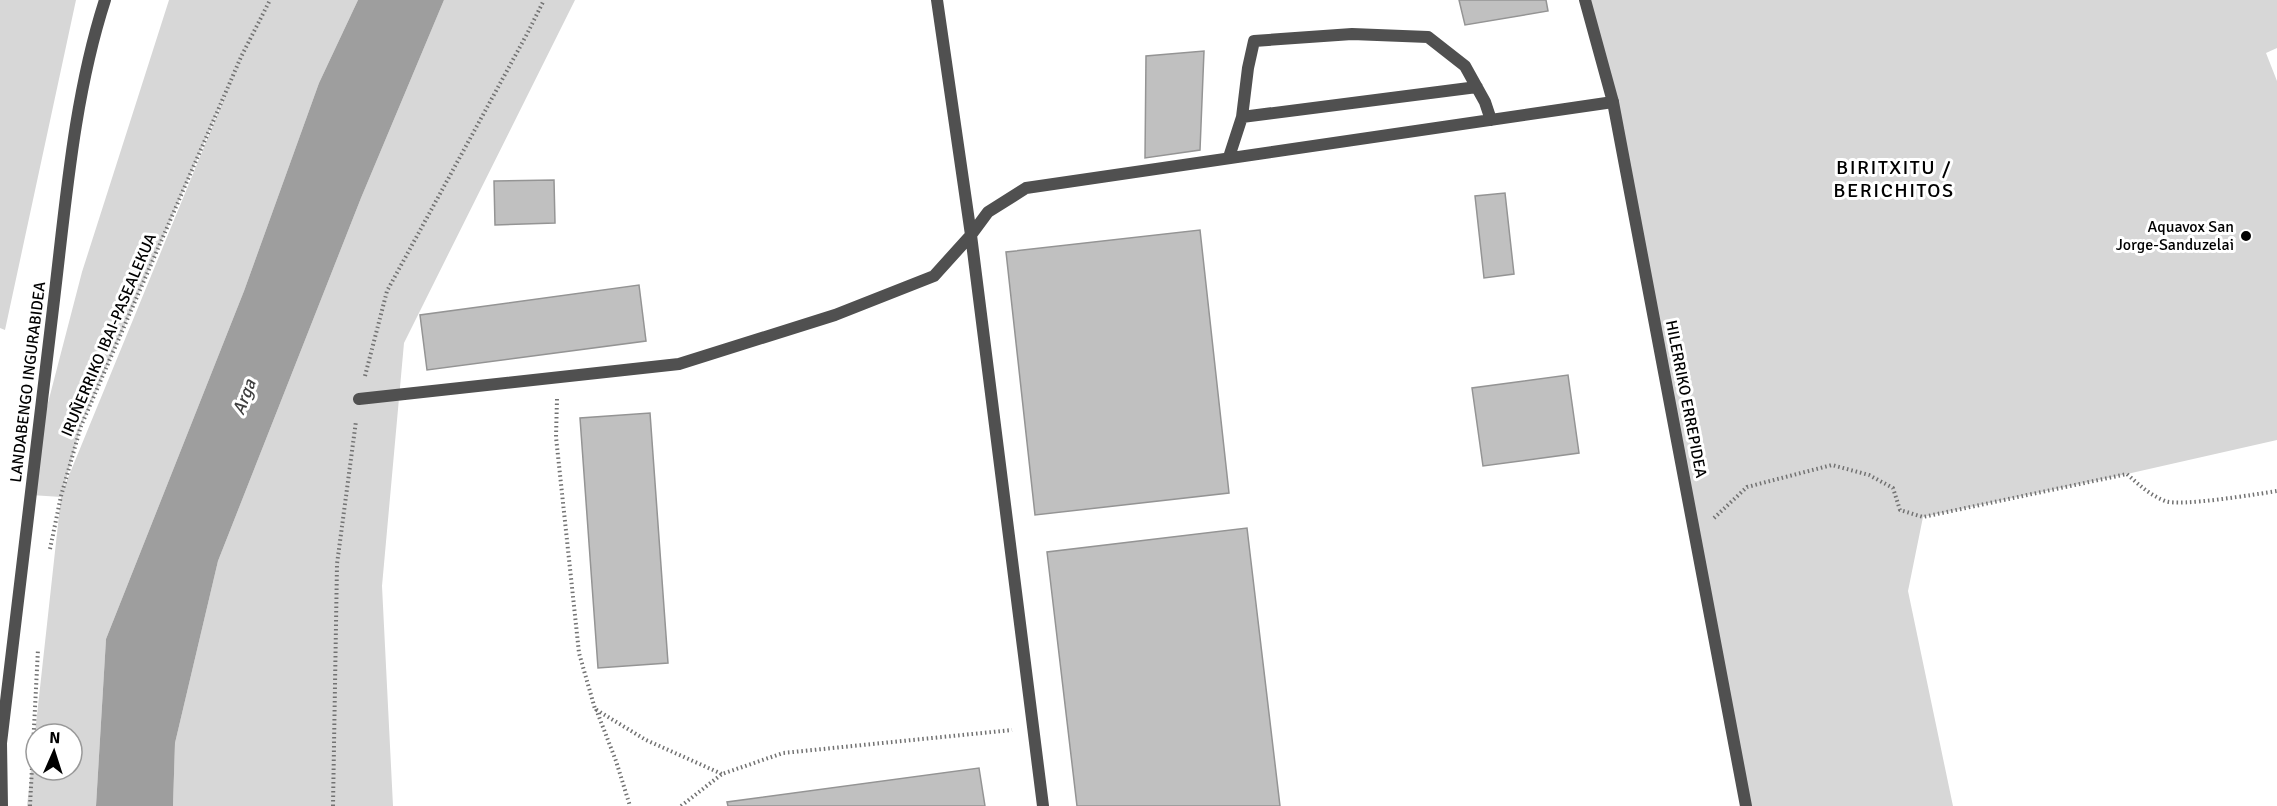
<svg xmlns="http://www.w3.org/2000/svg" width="2277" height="806" viewBox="0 0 2277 806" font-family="Signika,sans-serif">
  <rect width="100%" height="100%" fill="#fff"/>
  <!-- green -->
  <path fill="#d7d7d7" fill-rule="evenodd" d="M0 0H76L5 330 0 328Z
    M169 0H358L319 83 244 291 106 639 96 806H27L61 497 31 495 36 449 82 272ZM225 95V96L63 490 81 426ZM36 734H72V770H36Z
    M444 0H575L404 343 382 586 393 806H173L175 743 218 561 361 198Z
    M1585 0H2277V48L2266 53 2277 81V440L2127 474 1923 517 1908 591 1953 806H1746L1613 102Z"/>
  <!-- water -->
  <path fill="#9e9e9e" d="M358 0H444L361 198 218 561 175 743 173 806H96L106 639 244 291 319 83Z"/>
  <!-- building -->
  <path fill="#c0c0c0" stroke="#949494" stroke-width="1.5" d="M1459 0H1546L1548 11 1465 25Z
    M1204 51 1200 150 1145 158 1146 56Z
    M554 180 555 223 495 225 494 181Z
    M1505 193 1514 274 1484 278 1475 196Z
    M1200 230 1229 493 1035 515 1006 252Z
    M639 285 646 341 427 370 420 315Z
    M1568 375 1579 453 1483 466 1472 388Z
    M650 413 668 663 598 668 580 418Z
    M1247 528 1280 806H1077L1047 552Z
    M979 768 985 806H728L727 802Z"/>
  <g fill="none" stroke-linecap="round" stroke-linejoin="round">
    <!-- path -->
    <path stroke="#727272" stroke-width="4" stroke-dasharray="1.5 3" stroke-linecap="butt" d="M365 376 387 291 527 34 544 0
      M557 399 556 437 579 653 595 709 646 740 722 774
      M1714 518 1747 487 1832 465 1869 475 1893 488 1900 510 1923 517 2127 474C2139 485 2150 495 2165 501 2179 507 2258 494 2277 491
      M50 549 61 496 81 426 241 57 270 0
      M596 709 616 761 630 806
      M30 806 38 649
      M333 806 337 564 356 421
      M681 806 722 774 783 753 1012 730"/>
    <!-- service -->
    <path stroke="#505050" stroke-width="12" d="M937 0 971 235 1043 806
      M1242 117 1477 87
      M1229 157 1242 117 1248 68 1254 41 1352 34 1428 37 1465 66 1485 102 1491 120
      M359 399 679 364 835 315 934 276 971 235 988 212 1026 188 1613 102"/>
    <!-- minor -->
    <path stroke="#505050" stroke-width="12" d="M1585 0 1613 102 1746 806
      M2 806 1 743C19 596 36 448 54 300 66 200 74 96 105 0"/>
  </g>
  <!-- markers -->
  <circle fill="#000" stroke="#fff" stroke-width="2" cx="2246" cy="236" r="6"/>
  <g text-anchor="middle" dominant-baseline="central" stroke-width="6" stroke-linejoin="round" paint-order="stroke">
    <!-- poi labels -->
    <g font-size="16" fill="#000" stroke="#fff" text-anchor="end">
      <text x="2234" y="227">Aquavox San<tspan x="2234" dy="18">Jorge-Sanduzelai</tspan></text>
    </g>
    <!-- street labels -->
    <g font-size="16" fill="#000" stroke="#fff">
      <text transform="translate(109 335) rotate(-67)">IRUÑERRIKO IBAI-PASEALEKUA</text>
      <text transform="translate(28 382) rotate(-83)">LANDABENGO INGURABIDEA</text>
      <text transform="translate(1686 399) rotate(79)">HILERRIKO ERREPIDEA</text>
    </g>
    <!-- water labels -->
    <g font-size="18" font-style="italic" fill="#3f3f3f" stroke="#fff">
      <text transform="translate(244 397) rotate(-69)">Arga</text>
    </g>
    <!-- quarter labels -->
    <g font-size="20" letter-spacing="1.5" fill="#000" stroke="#fff">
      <text x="1894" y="167">BIRITXITU /<tspan x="1894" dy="23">BERICHITOS</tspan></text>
    </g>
  </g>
  <!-- north arrow -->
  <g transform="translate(54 752) rotate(3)"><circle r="28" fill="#ffffff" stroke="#999999" stroke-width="1.5"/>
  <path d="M0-4.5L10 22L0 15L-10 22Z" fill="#000000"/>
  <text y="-9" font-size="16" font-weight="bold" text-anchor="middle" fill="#000000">N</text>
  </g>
</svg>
